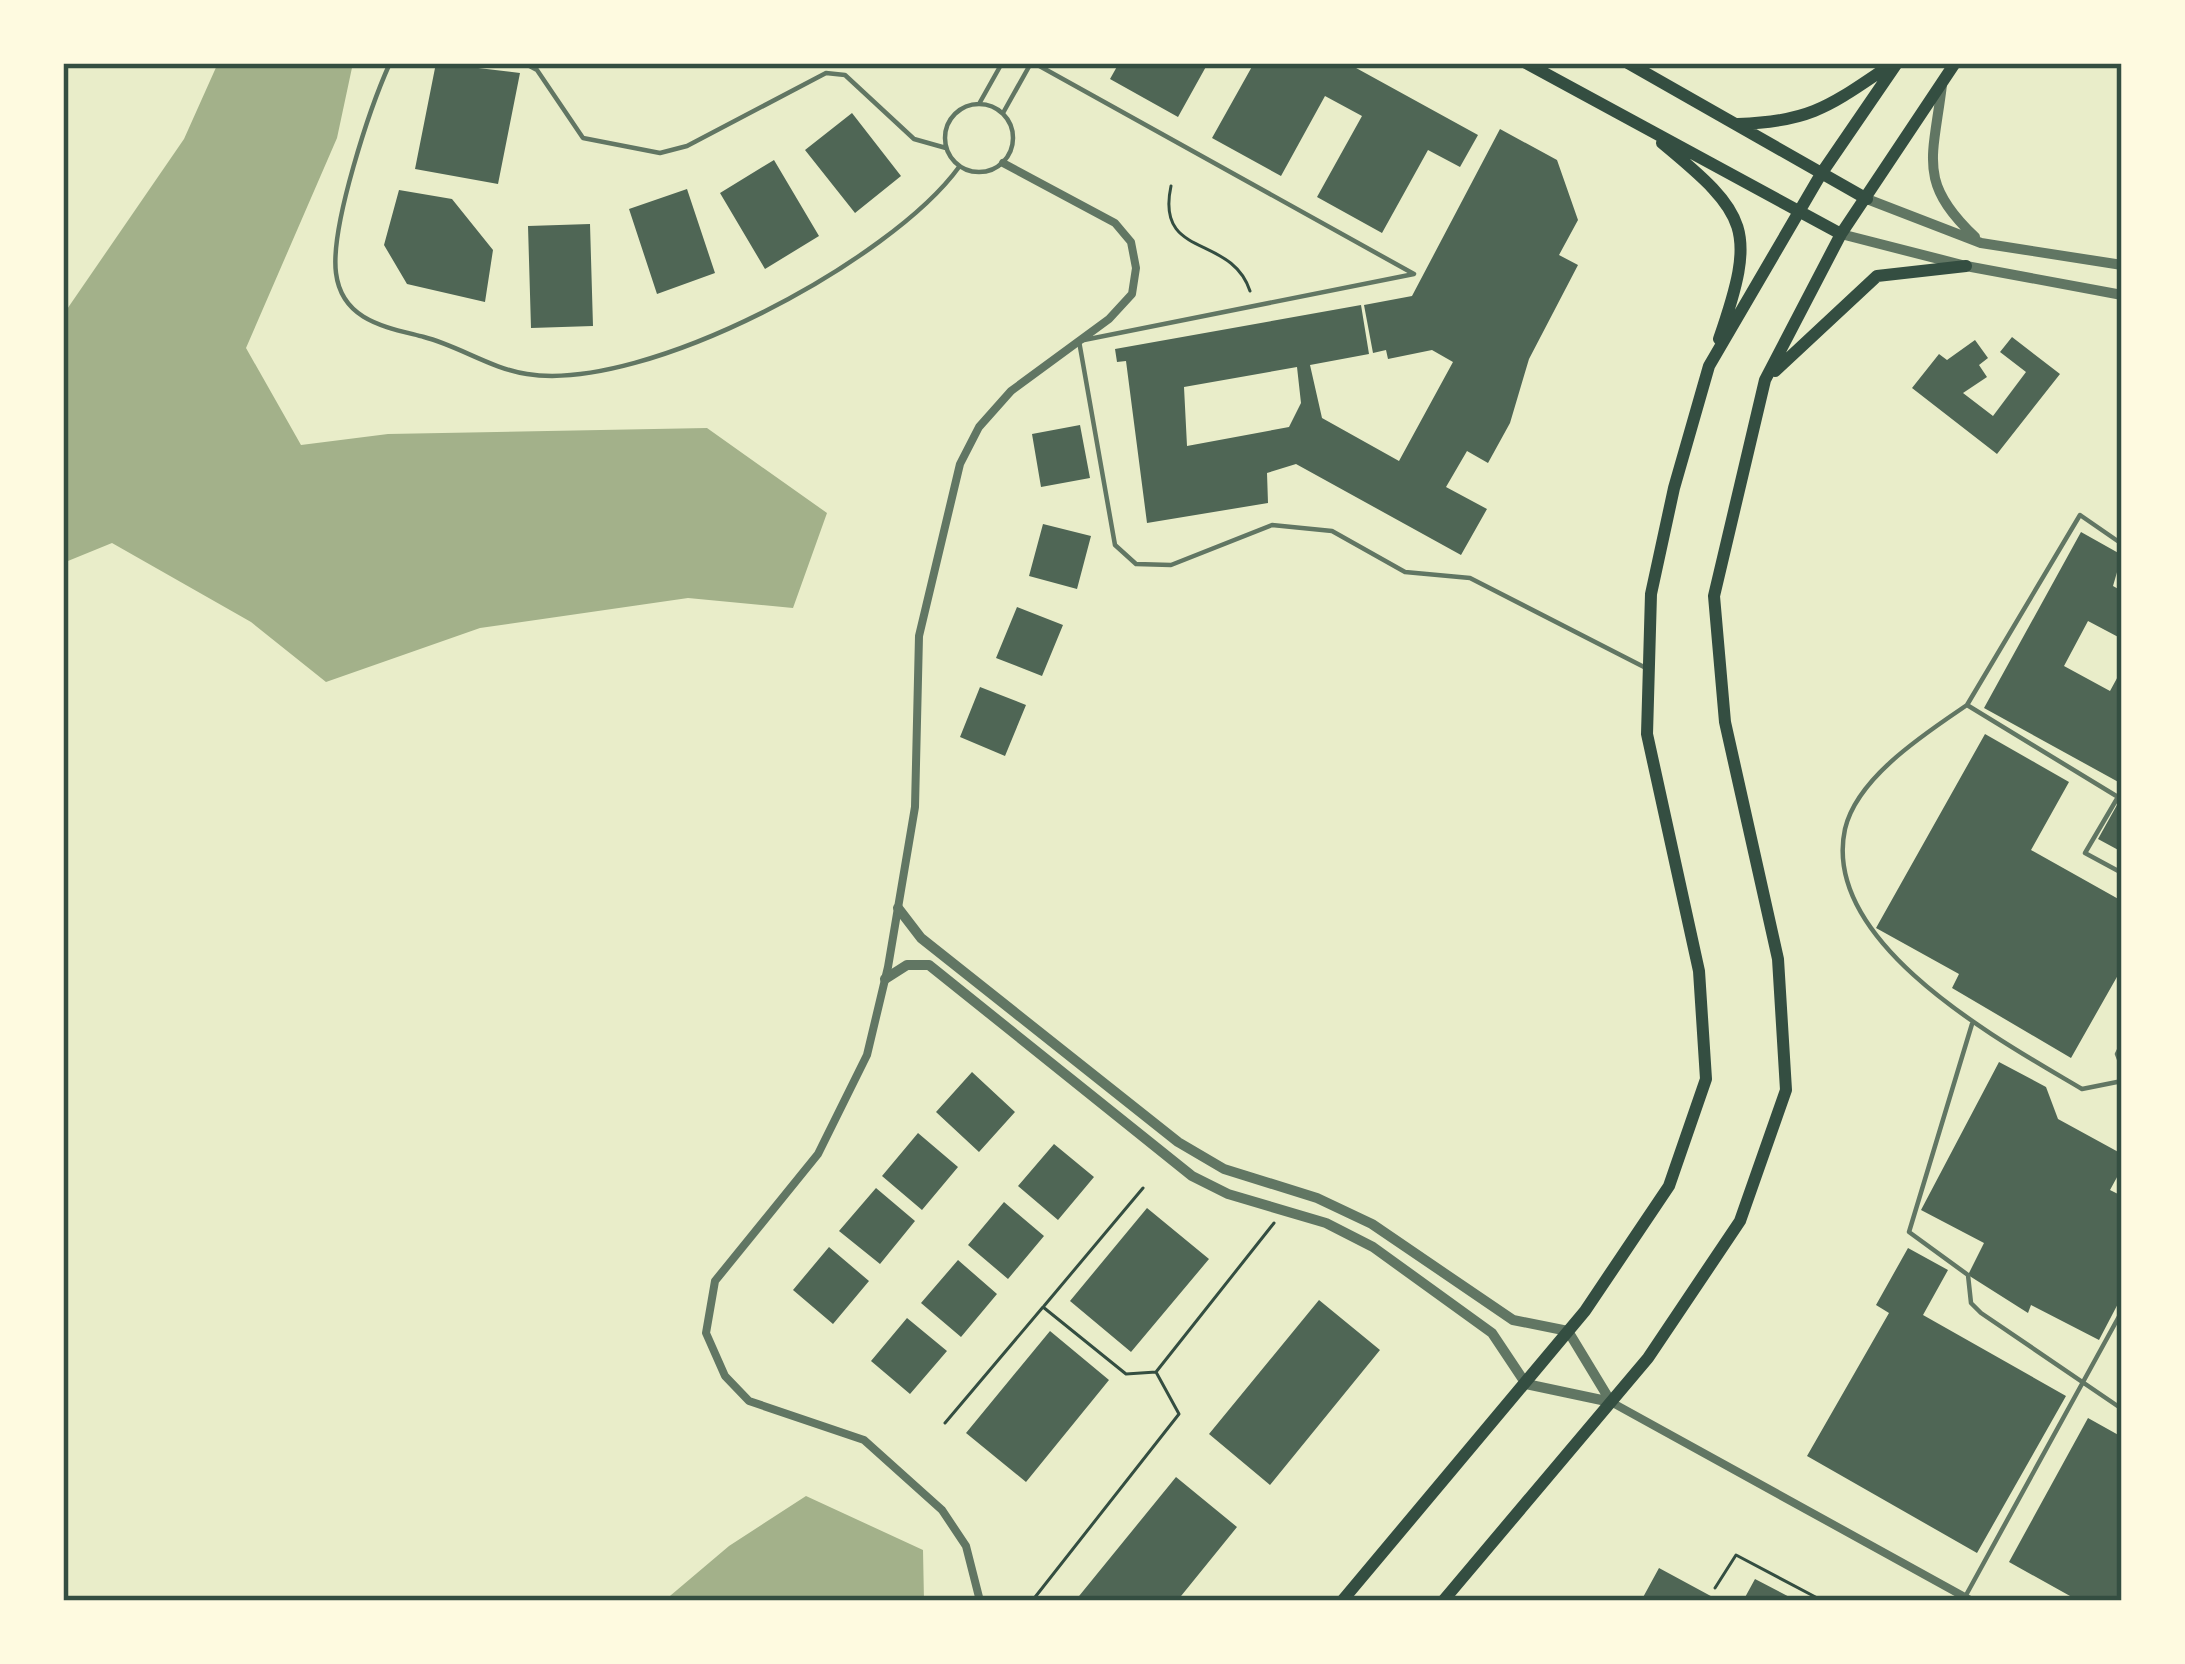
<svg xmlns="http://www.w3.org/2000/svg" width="2185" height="1664" viewBox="0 0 2185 1664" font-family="Jost,sans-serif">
  <rect width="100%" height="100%" fill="#e9edc9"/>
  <!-- water -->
  <path fill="#a3b18a" d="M218 63H353L337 138 246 348 301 445 388 434 707 428 827 513 793 608 688 598 480 628 326 682 251 622 112 543 63 563V315L184 139Z
    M806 1496 923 1550 924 1601H664L729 1546Z"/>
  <!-- building -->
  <path fill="#4f6655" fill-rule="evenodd" d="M436 63 520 73 498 184 415 169Z
    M1119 63H1208L1178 117 1110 79Z
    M1254 63H1347L1478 135 1460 167 1428 150 1382 233 1317 197 1362 116 1325 96 1281 176 1212 138Z
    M852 113 901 176 855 213 805 150Z
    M1500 129 1557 160 1578 220 1559 255 1578 265 1529 359 1510 423 1488 463 1467 451 1446 487 1487 509 1461 555 1296 464 1267 473 1268 503 1147 523 1126 361 1117 362 1115 349 1361 305 1369 354 1310 365 1322 418 1399 461 1453 362 1432 350 1388 359 1386 350 1373 353 1364 305 1412 296ZM1297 367 1301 403 1289 427 1187 446 1184 387Z
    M774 160 819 236 765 269 720 193Z
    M687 189 715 273 657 294 629 209Z
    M399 190 452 199 493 250 485 302 407 284 384 245Z
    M590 224 593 326 531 328 528 226Z
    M2012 337 2060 374 1997 454 1912 388 1939 354 1947 360 1975 340 1988 358 1979 365 1987 377 1963 393 1993 416 2026 372 2000 352Z
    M1080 425 1090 478 1041 487 1032 434Z
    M1043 524 1091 536 1077 589 1029 576Z
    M2081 532 2122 555 2113 586 2122 591V639L2088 621 2064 666 2110 691 2122 669V784L1984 708Z
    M1017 607 1063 625 1042 676 996 658Z
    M980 687 1026 705 1005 756 960 737Z
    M1985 734 2069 782 2031 850 2122 901V968L2071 1058 1952 988 1959 974 1876 928Z
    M2122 796V852L2098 839Z
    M1999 1062 2046 1087 2058 1119 2122 1154V1168L2110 1190 2122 1196V1296L2099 1340 2031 1305 2028 1313 1968 1275 1984 1243 1921 1210Z
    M972 1072 1015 1112 979 1152 936 1112Z
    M918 1133 958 1167 922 1210 882 1176Z
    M1054 1144 1094 1177 1058 1220 1018 1186Z
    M876 1188 915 1221 880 1264 839 1231Z
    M1004 1202 1044 1236 1008 1279 968 1245Z
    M1147 1208 1209 1259 1131 1352 1070 1301Z
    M829 1247 869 1281 833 1324 793 1290Z
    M1908 1248 1948 1270 1923 1315 2066 1396 1977 1553 1807 1456 1889 1313 1876 1305Z
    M958 1260 997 1294 961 1337 921 1303Z
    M1319 1300 1380 1350 1270 1485 1209 1434Z
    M907 1318 947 1351 910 1394 871 1361Z
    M1050 1331 1109 1380 1026 1482 966 1433Z
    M2088 1418 2122 1437V1601H2079L2009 1562Z
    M1176 1477 1237 1527 1177 1601H1075Z
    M1659 1568 1720 1601H1641Z
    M1755 1579 1797 1601H1743Z"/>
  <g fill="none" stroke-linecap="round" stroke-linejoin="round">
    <!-- path -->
    <path stroke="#344e41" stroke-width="3" d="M1171 186C1155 260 1231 233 1250 291
      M1044 1306 1143 1188
      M945 1423 1043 1307 1126 1374 1156 1372 1274 1223
      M1715 1588 1736 1555 1823 1601
      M1032 1601 1179 1414 1156 1372"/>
    <!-- service -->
    <path stroke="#617663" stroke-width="4.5" d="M390 63C370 107 330 227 336 273 342 321 386 327 424 337 459 346 492 369 527 374 645 393 891 261 959 167
      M524 63 537 70 583 138 660 153 687 146 826 73 845 75 914 139 946 148
      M1034 63 1414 274 1079 341 1115 545 1136 564 1171 565 1272 525 1332 531 1405 572 1470 578 1644 667
      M945 138a34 34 0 1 1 68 0a34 34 0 1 1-68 0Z
      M979 104 1002 63
      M1003 113 1031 63
      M1967 705 2080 515 2122 544
      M2122 873 2085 853 2118 797 1967 705C1926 733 1857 777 1845 829 1820 944 2003 1042 2082 1089L2122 1081
      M1972 1024 1909 1232 1968 1275 1971 1303 1981 1313 2122 1409
      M2122 1044 2117 1054 2122 1067
      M1965 1597 2122 1311"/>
    <!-- minor -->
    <path stroke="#617663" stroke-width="8" d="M1611 1402 1972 1601
      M980 1601 966 1546 942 1510 864 1440 749 1401 725 1376 706 1333 715 1281 818 1154 867 1055 888 967 915 807 919 636 960 464 979 427 1011 391 1109 319 1132 294 1136 268 1131 242 1115 223 1003 163"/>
    <!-- tertiary -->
    <path stroke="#617663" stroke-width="10" d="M1942 85C1933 159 1917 182 1975 237
      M1867 199 1981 243 2122 265
      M1841 234 1966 266 2122 295
      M898 908 921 938 1178 1142 1224 1169 1317 1198 1372 1224 1513 1320 1568 1331 1611 1402
      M885 979 907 965H929L1192 1176 1228 1194 1326 1223 1373 1247 1492 1333 1526 1384 1611 1402"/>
    <!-- secondary -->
    <path stroke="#344e41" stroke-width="12" d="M1526 63 1841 234
      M1628 63 1867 199
      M1738 124C1813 122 1832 104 1892 64
      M1662 143C1749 215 1757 229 1719 339
      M1775 371 1877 276 1966 266
      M1342 1601 1585 1311 1669 1186 1706 1079 1699 971 1647 734 1651 594 1674 488 1709 366 1821 174 1897 63
      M1443 1601 1648 1358 1740 1221 1786 1090 1778 959 1725 722 1714 596 1765 380 1841 234 1955 63"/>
  </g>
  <!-- border -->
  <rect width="2185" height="1664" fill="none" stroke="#fefae0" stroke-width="132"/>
  <rect x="66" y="66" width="2053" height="1532" fill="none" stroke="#344e41" stroke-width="4.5"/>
</svg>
